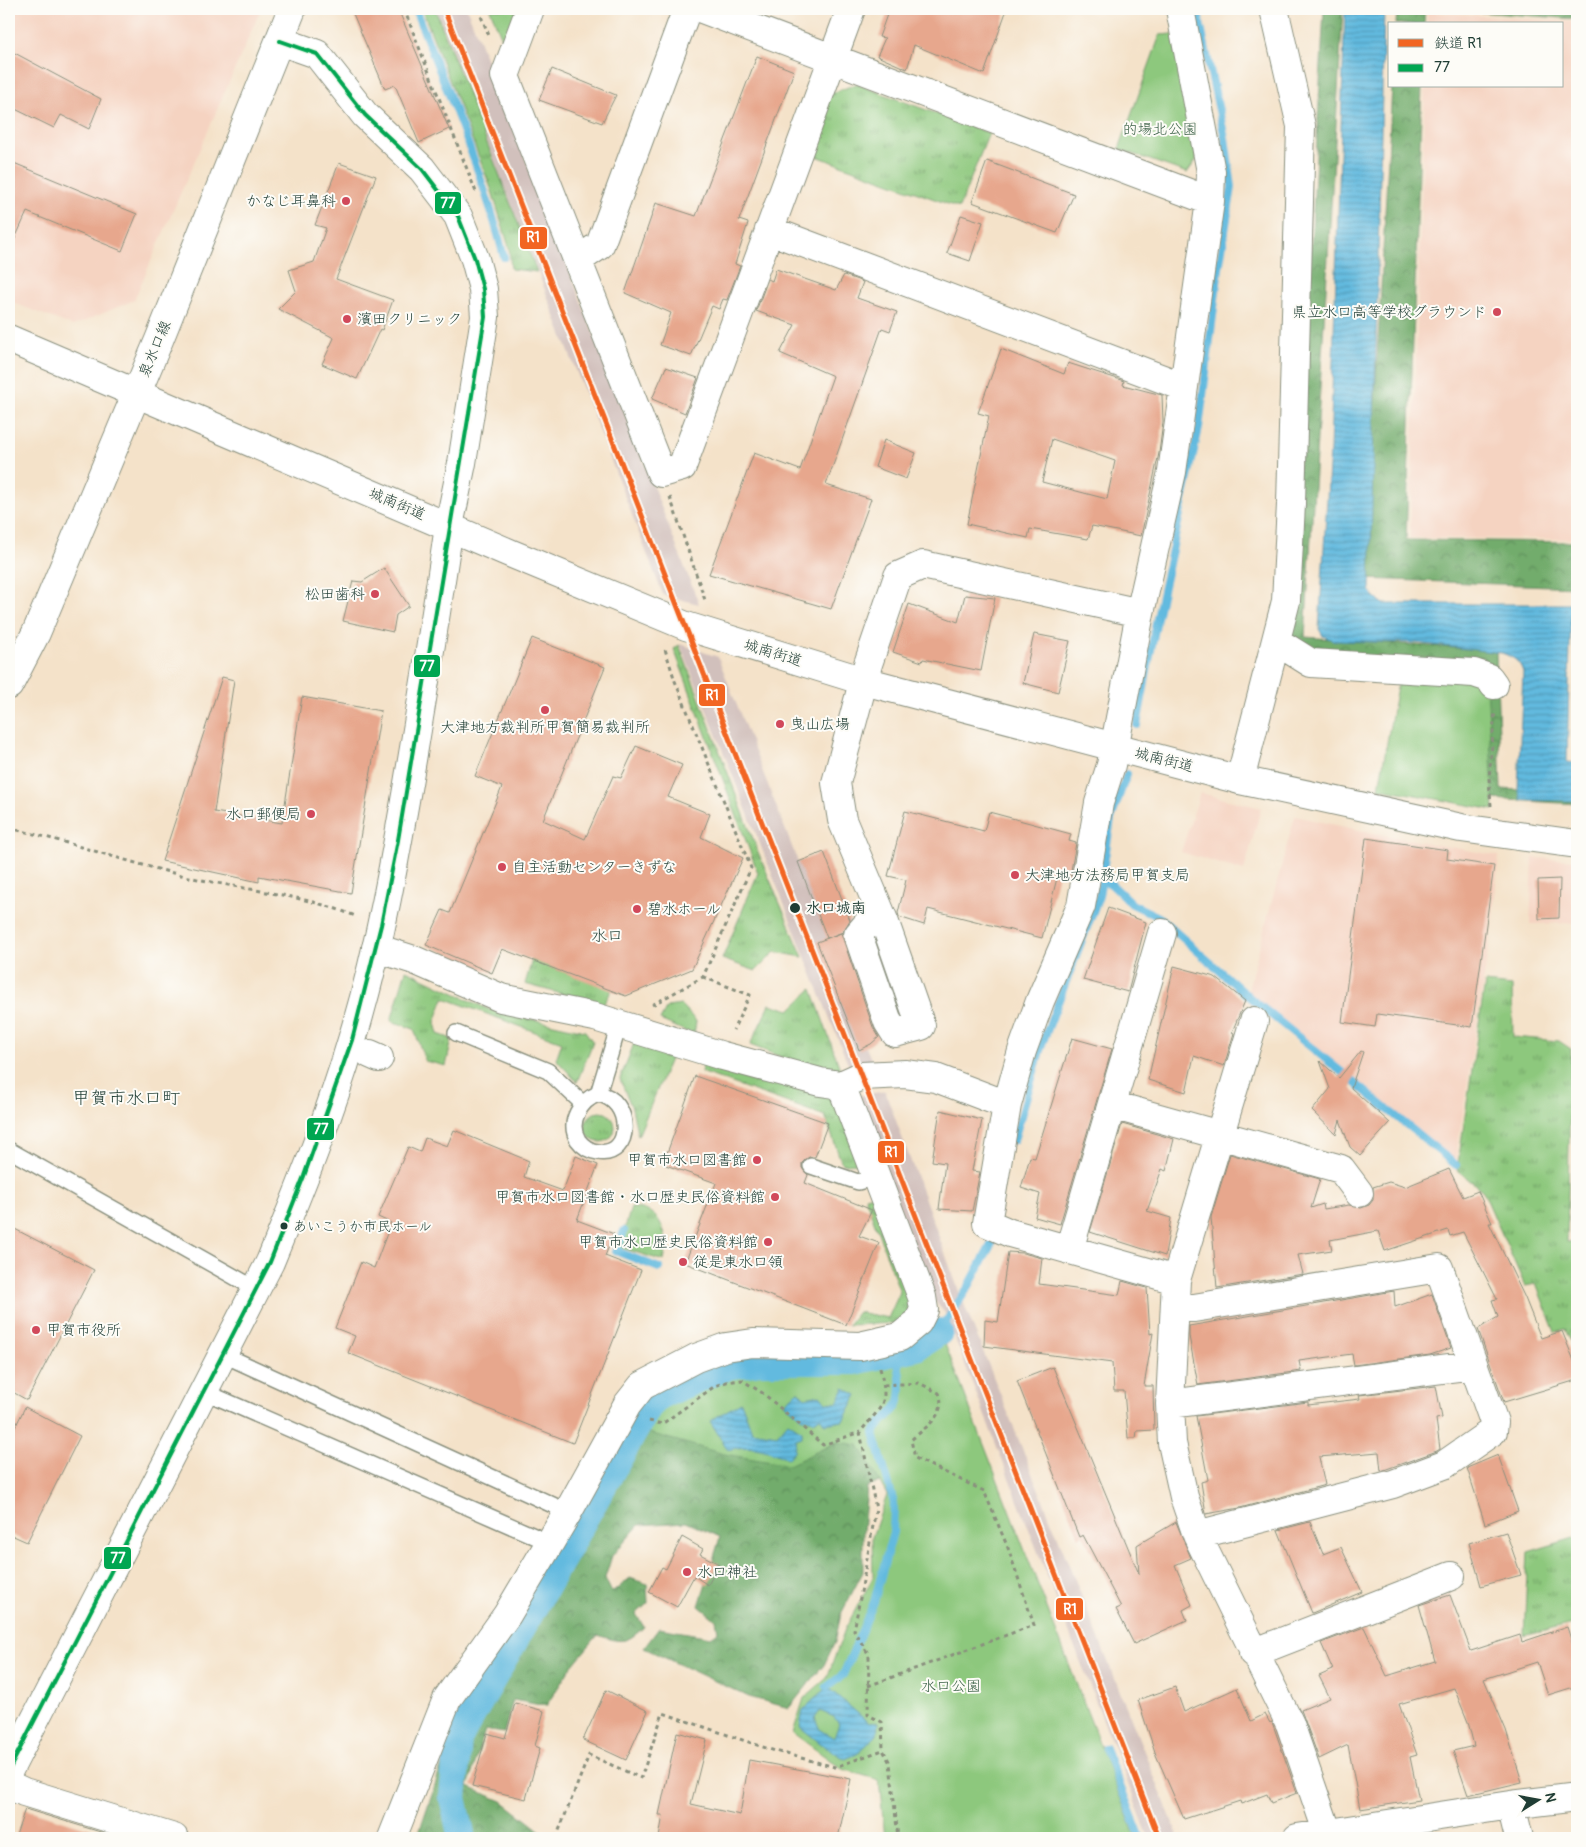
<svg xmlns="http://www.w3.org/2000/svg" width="1586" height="1847" viewBox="0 0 1586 1847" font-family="Pangolin,'Klee One',sans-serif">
  <defs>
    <pattern id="grass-tufts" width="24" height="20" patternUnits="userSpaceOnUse" patternTransform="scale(1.25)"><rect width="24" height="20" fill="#8dc87d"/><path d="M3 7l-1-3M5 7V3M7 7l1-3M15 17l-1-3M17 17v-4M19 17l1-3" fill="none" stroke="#73a467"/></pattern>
    <pattern id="forest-crowns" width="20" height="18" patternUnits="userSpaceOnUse" patternTransform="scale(1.25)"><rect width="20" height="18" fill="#72ac6c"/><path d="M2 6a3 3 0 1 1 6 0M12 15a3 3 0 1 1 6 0" fill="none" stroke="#5d8d5a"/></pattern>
    <pattern id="water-rules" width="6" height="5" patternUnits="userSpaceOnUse" patternTransform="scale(1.25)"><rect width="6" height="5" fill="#62badf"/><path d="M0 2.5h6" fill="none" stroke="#5098b6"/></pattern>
  </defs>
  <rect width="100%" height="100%" fill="#fdfcf7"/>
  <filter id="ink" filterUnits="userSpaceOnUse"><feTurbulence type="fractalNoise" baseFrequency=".02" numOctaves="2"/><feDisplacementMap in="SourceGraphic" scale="10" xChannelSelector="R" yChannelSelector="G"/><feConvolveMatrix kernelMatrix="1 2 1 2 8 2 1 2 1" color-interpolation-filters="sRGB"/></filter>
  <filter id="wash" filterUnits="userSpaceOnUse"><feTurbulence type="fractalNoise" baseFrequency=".0096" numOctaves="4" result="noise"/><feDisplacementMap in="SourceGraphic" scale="20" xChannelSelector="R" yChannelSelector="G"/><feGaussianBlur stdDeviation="1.12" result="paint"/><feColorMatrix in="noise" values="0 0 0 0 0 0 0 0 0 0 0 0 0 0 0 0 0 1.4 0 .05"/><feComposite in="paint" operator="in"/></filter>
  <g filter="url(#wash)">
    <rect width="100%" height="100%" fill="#f4e2c9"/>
    <!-- built -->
    <path fill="#f5d3c1" d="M9 9H261L134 300 73 326 9 301Z
      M1427 12 1577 22V539L1410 538 1425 86H1562V24H1427Z
      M1200 793 1261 808 1244 871 1181 852Z
      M1295 816 1368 832 1499 856 1492 925 1455 1162 1247 993Z
      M1533 858 1577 860V923L1530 924Z"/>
    <!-- industrial -->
    <path fill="#d1c0bc" d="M436 9H467L699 604 663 595Z
      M680 644 718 657 798 862 824 852 853 928 818 942 860 1049 866 1047 876 1071 852 1074Z
      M885 1091 960 1294 1179 1838H1149L945 1313 932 1298 859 1096Z"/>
    <!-- grass -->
    <path fill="url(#grass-tufts)" stroke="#568258" d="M422 9H435L537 272 511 269 509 247 492 191Z
      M856 84 989 133 959 208 808 153 830 94Z
      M679 645 760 857 803 957 775 952 756 971 722 959 758 873 674 649Z
      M532 960 612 990 603 1005 525 984Z
      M406 970 490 1010 585 1031 593 1042 577 1082 556 1059 562 1042 444 998 435 1022 438 1034 452 1039 446 1066 425 1061 414 1029 391 1021Z
      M1485 983 1512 986 1513 1037 1559 1041 1571 1049 1567 1242H1577V1356L1565 1329 1555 1332 1536 1284 1525 1286 1483 1191 1457 1170Z
      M812 989 841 1072 815 1070 750 1045 770 1004 790 1010Z
      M681 1005 696 1021 694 1035 660 1020 667 1007Z
      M635 1041 673 1052 638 1136 632 1108 620 1079Z
      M703 1063 838 1099 861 1163 842 1164 825 1116 701 1072Z
      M585 1127a15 15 0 1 1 30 0a15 15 0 1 1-30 0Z
      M876 1194 915 1302 901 1323 848 1325 858 1312 888 1318 900 1292 865 1197Z
      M631 1208C662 1207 670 1236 664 1261L619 1247Z
      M1577 1537V1623L1524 1636 1528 1552Z"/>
    <!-- forest -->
    <path fill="url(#forest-crowns)" stroke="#487450" d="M1324 9H1343L1305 637 1496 651 1501 789 1577 793V804L1474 798 1469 672 1289 652Z
      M1397 9H1425L1424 24H1396Z
      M1434 9H1577V19Z
      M1392 86H1422L1406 540 1577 542V587L1365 579Z
      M798 1356 892 1477 867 1487 863 1532V1572L841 1614 835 1642 824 1665 789 1708 749 1697 644 1648 659 1628 711 1637 718 1632 716 1620 699 1606 720 1537 686 1522 639 1525 612 1556 605 1578 612 1593 630 1578 647 1584 648 1603 636 1614 644 1627C626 1644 621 1643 598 1635L572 1666 546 1706 513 1700 504 1733 485 1730 468 1787 502 1801 547 1836 546 1838H417L448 1746 611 1450 654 1390 735 1358Z"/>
    <!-- green -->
    <path fill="#8dc87d" stroke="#568258" d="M490 9H517L504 44Z
      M1173 34 1197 159 1187 173 1119 149 1160 35Z
      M1402 658 1486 667 1494 810 1379 788Z
      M940 1331 1136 1838H885L879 1780 842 1769 793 1733 804 1698 827 1678 845 1629 873 1577 872 1537 887 1495 859 1445 837 1442 789 1465 724 1454 642 1431 671 1392 731 1365 810 1351 911 1346Z"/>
    <!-- water -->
    <path fill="url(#water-rules)" stroke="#407c8a" fill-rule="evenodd" d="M1345 9H1384L1370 590 1374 597 1384 604H1571L1567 762 1577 763V801L1521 800 1518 789 1523 672C1519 660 1514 658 1502 653L1416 643 1335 641 1323 636 1319 629 1330 450Z
      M844 1388 857 1395 843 1421 825 1424 820 1417 814 1421 802 1418 784 1403 798 1391 805 1398 820 1395 826 1402 837 1403Z
      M741 1402 752 1431 777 1435 788 1422 802 1431V1437L796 1439 794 1451 787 1459C767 1449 749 1444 728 1450L710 1421Z
      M827 1687 869 1723 878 1722 877 1735 857 1754 845 1759 820 1743 800 1727 803 1710ZM820 1711 834 1717 839 1724 834 1738 820 1730 815 1718Z"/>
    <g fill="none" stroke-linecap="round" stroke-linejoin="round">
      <!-- stream -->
      <path stroke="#62badf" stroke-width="8" d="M415 9C447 91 483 172 504 257
        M1137 725 1157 618 1199 428 1218 275 1232 187 1225 138 1197 9
        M1102 880 1111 884 1132 904 1159 917 1248 996 1456 1165
        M1014 1140 1042 1044 1099 896 1111 819 1127 774
        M624 1231 616 1251 659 1268
        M939 1332 969 1286 998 1232
        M827 1687 843 1675 874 1602 893 1532 894 1503 874 1433C879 1422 891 1416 897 1406 905 1391 898 1367 896 1351
        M1105 1748 1141 1838"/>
      <!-- canal -->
      <path stroke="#62badf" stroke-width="28" d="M462 1838 453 1798 458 1739 648 1407 660 1395 728 1366 761 1361H854L916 1347 939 1332"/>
    </g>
    <g id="blocks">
      <!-- building -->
      <path fill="#e7a78d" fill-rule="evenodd" d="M351 9H398L449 129 419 143 395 85 385 89Z
        M889 9H1007L984 74 914 45 907 69 877 56 885 38 879 37Z
        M9 50 101 99 89 129 61 115 54 128 9 106Z
        M757 56 794 71 739 220 748 223 735 264 740 266 727 300 723 299 719 309 712 306 691 356 660 345 671 313 625 293 656 203 696 216Z
        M552 69 616 95 602 123 539 100Z
        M9 161 137 214 122 251 27 212 9 252Z
        M987 161 1074 194 1057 233 972 202Z
        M339 163 376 176 336 279 393 300 382 330 380 329 357 379 322 364 334 338 278 309 296 291 289 270 314 262 326 228 315 225Z
        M961 215 983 222 970 261 947 253Z
        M776 269 836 290 844 275 863 282 857 298 897 312 890 331 882 328 826 485 871 499 831 609 709 574 754 453 800 470 833 376 780 353 795 325 756 311 768 279 772 281Z
        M1001 349 1064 374 1068 363 1124 381 1123 385 1162 395 1163 422 1159 453 1141 536 1092 526 1088 539 1030 529 1028 538 967 524 989 416 978 413ZM1052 439 1115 461 1107 499 1042 482Z
        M666 367 698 378 685 413 652 399Z
        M884 440 916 453 906 479 875 467Z
        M384 568 409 606 396 615 393 632 343 621 353 581 362 582Z
        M965 595 995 598 981 671 923 659 922 662 893 652 909 604 958 622Z
        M1034 634 1070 641 1058 692 1023 683Z
        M532 638 605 667 543 820 585 839 613 776 621 778 636 746 682 765 668 797 710 814 701 837 743 858 692 969 626 996 502 949 492 973 426 945 442 910 450 913 502 787 475 776Z
        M222 677 234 680 214 812 282 823 302 697 381 711 351 893 259 876V882L162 861Z
        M905 811 984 831 989 812 1071 834 1069 841 1076 843 1070 876 1058 874 1042 938 928 909 924 925 899 917 898 913 906 880 888 876Z
        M1366 838 1448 850 1447 859 1494 866 1472 1027 1377 1014 1375 1027 1342 1022Z
        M824 852 850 920 843 932 827 938 798 862Z
        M1560 879 1559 918 1539 919 1538 880Z
        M1108 908 1146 922 1128 992 1083 980Z
        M841 933 873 1027 879 1037 871 1044 859 1050 817 942Z
        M1174 966 1215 977 1245 1001 1232 1032 1234 1033 1224 1066 1194 1056 1186 1092 1148 1080Z
        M1072 1038 1112 1049 1060 1224 1035 1217 1040 1194 1021 1188 1030 1157 1035 1158Z
        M1361 1051 1363 1052 1351 1088 1390 1123 1360 1156 1350 1147 1340 1120 1336 1134 1312 1111 1330 1089 1320 1061 1339 1078Z
        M695 1076 828 1123 815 1157H809L802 1163V1168L808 1175 805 1183 872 1210 859 1236 879 1243 846 1325 685 1263 716 1183 663 1164Z
        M940 1110 982 1120 972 1171 980 1172 972 1211 939 1209 945 1163 932 1161Z
        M1122 1124 1174 1139 1166 1171 1162 1169 1147 1211 1171 1218 1165 1256 1090 1232Z
        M454 1130 529 1161 524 1177 563 1191 576 1156 598 1165 577 1220 614 1234 605 1256 641 1270 573 1443 348 1353 355 1336 335 1328 361 1262 374 1268 391 1223 378 1217 408 1147 420 1152 425 1138 447 1146Z
        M1230 1154 1320 1179 1311 1208 1323 1204 1324 1209 1349 1205 1361 1208 1369 1205 1373 1200V1187L1389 1182 1405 1187 1449 1169 1463 1197 1478 1191 1492 1223H1489L1525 1298 1541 1338 1562 1331 1577 1368V1380L1504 1402 1478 1329 1498 1317 1492 1300 1497 1299 1463 1232 1450 1236 1448 1230 1385 1251 1378 1231 1330 1240 1332 1250 1298 1255 1303 1274 1217 1288 1211 1217Z
        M9 1226 94 1270 27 1400 9 1390Z
        M1008 1252 1023 1253 1042 1258 1039 1284 1119 1295 1122 1281 1147 1288 1150 1334 1153 1333 1144 1386H1153L1154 1430 1137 1431 1136 1438H1128L1124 1391H1114L1112 1363 984 1346 985 1320 998 1322Z
        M1394 1291 1395 1307 1432 1294 1451 1348 1430 1355 1354 1365 1352 1354 1299 1361 1301 1371 1198 1385 1189 1336V1326Z
        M1053 1367 1139 1574 1137 1545 1176 1522 1191 1558 1175 1565 1192 1605 1183 1610 1187 1620 1134 1644 1116 1609 1121 1607 1083 1535 1079 1537 1017 1381Z
        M1436 1386 1442 1418 1436 1419 1440 1449 1437 1451 1381 1471 1379 1452 1319 1457 1325 1485 1240 1508 1206 1514 1201 1482 1208 1480 1196 1416 1308 1402V1405L1360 1399 1359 1395Z
        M25 1407 80 1436 27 1542 9 1534V1440Z
        M1498 1455 1518 1511 1485 1524 1467 1468Z
        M1310 1522 1323 1554 1341 1547 1362 1592 1312 1613 1278 1530Z
        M1506 1532 1521 1575 1481 1586 1469 1543Z
        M682 1537 703 1549 700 1554 719 1564 708 1585 694 1576 677 1607 649 1592 662 1567 666 1569Z
        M1450 1595 1471 1651 1520 1635 1522 1642 1567 1627 1577 1658V1686L1548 1695 1537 1662 1484 1679 1506 1730 1522 1782 1468 1795 1453 1751 1474 1746 1468 1722 1454 1688 1399 1704 1417 1755 1410 1757 1419 1800 1360 1809 1348 1745 1319 1759 1301 1710 1330 1698 1319 1676 1333 1670 1321 1643 1364 1627 1387 1676 1435 1661 1419 1605Z
        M1175 1687 1184 1712 1237 1688 1251 1721 1265 1714 1270 1723 1272 1722 1297 1793 1271 1803 1267 1794 1241 1804 1240 1801 1184 1819 1156 1755 1138 1700Z
        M606 1690 648 1711 626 1760 583 1740Z
        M515 1703 544 1711 535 1746 540 1748 526 1799 472 1786 487 1733 505 1738Z
        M677 1732 707 1740 691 1804 740 1815 749 1760 851 1779 838 1838H659L663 1815H659Z
        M25 1809 107 1834 106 1838H15Z"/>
    </g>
  </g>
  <g filter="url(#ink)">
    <use href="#blocks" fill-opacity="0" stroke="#8a907e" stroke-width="1"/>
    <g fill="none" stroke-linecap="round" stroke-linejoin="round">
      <defs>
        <path id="lane" d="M456 1033 548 1071 582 1103
          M598 1094C633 1099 633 1158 598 1152 590 1151 583 1147 578 1140 567 1122 581 1100 598 1094L619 1025
          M9 1150 256 1289
          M811 1166 858 1182 877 1177
          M222 1354 568 1512
          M203 1391 550 1543"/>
        <path id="street" d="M530 9 505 76 661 473 682 467 851 9
          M702 9 1210 201
          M280 41 317 54 365 115 422 169 458 216 475 259 483 289 485 317 462 463 449 526
          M769 230 1184 387
          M578 260 600 245 687 9
          M1276 641 1311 663 1474 673 1489 678 1494 685
          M1240 780 1286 601 1291 504 1301 126 1274 9
          M879 910 858 935 888 1022 895 1033 921 1026 885 923 842 820 836 783 868 664 898 576 923 565 1140 613
          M376 948 414 960 501 998 595 1017 723 1056 820 1082 841 1085 861 1076 905 1074 936 1078 1007 1105
          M1254 1021 1176 1280 1170 1404 1172 1443 1184 1497 1197 1535 1290 1724 1328 1834
          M370 1054 379 1058
          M1112 1105 1341 1169 1359 1193
          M1069 1250 1162 933
          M1176 1280 1010 1233 987 1223 1007 1105 1022 1051 1040 1001 1081 906 1099 803 1111 765 1140 613 1172 472 1210 201 1211 172 1180 9
          M1176 1308H1194L1439 1268 1494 1422 1493 1431 1444 1465 1393 1484 1197 1535
          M1170 1404 1473 1365
          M1253 1653 1451 1576
          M9 1785 24 1792 174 1838
          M1511 1805 1519 1838
          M392 1838 447 1699 507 1615 568 1512 627 1405 642 1386 696 1358 726 1347 753 1343 860 1346 900 1337 918 1322 924 1310 922 1297 841 1085
          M1297 1838 1511 1805 1577 1797"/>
        <path id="secondary" d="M9 339 512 554 686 626 864 681 1240 780 1461 828 1577 844
          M9 685 36 633 159 340 292 9
          M9 1770 270 1262C300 1189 330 1115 352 1040 380 948 396 854 412 760 425 682 438 604 449 526"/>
      </defs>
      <!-- lane casing -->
      <use href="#lane" stroke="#8a907e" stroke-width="18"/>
      <!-- street casing -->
      <use href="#street" stroke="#8a907e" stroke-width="30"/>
      <!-- secondary casing -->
      <use href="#secondary" stroke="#8a907e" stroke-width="30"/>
      <!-- path -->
      <path stroke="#8a907e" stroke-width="3" stroke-dasharray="4 4" stroke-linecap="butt" d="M404 9 476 192
        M478 9 490 38
        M670 497 706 603
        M1491 806 1489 779 1495 710
        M9 828C67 841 123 861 181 875 239 890 300 893 355 916
        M703 977 750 995 733 1030
        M652 1005 703 977 751 868 675 681 664 646
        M880 1368C889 1406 883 1404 860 1432L876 1509 854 1631 869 1655 868 1715 882 1722 883 1750 890 1763 898 1838
        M649 1421 662 1424 715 1386 726 1382 742 1380 764 1394 823 1445 860 1432
        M868 1686 1034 1625 1008 1548 984 1491 915 1458 911 1440C926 1427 947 1415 939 1393L919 1383 884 1385
        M556 1838 589 1755 641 1778 663 1713 775 1751 835 1767 883 1750"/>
      <!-- lane -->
      <use href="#lane" stroke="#fff" stroke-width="15"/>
      <!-- street -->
      <use href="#street" stroke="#fff" stroke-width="28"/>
      <!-- secondary -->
      <use href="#secondary" stroke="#fff" stroke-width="28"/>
      <defs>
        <path id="bus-1" d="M9 1770 270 1262 304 1176 352 1040 381 925 398 840 485 317 483 289 475 259 458 216 422 169 365 115 317 54 280 41"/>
      </defs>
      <!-- bus-1 casing -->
      <use href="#bus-1" stroke="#fdfcf7" stroke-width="8"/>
      <!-- bus-1 -->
      <use href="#bus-1" stroke="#00a651" stroke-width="4"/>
      <defs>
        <path id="rail-1" d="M444 9 1159 1838"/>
      </defs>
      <!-- rail-1 casing -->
      <use href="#rail-1" stroke="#fdfcf7" stroke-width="9"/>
      <!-- rail-1 -->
      <use href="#rail-1" stroke="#f26522" stroke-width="5"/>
    </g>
  </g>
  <!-- markers -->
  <g fill="#d1495b" stroke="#fdfcf7" stroke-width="2">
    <circle cx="346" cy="201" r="5"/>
    <circle cx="1497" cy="312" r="5"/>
    <circle cx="347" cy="319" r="5"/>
    <circle cx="375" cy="594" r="5"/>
    <circle cx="545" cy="710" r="5"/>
    <circle cx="780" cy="724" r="5"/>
    <circle cx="311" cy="814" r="5"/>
    <circle cx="502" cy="867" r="5"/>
    <circle cx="1015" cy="875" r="5"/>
    <circle cx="637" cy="909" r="5"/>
    <circle cx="757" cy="1160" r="5"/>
    <circle cx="775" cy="1197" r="5"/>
    <circle cx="768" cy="1242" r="5"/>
    <circle cx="683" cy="1262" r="5"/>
    <circle cx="36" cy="1330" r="5"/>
    <circle cx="687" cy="1572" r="5"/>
  </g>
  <g fill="#1f3d34" stroke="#fdfcf7" stroke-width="2">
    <circle cx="795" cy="908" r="6"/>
    <circle cx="284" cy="1226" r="4.5"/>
  </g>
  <g text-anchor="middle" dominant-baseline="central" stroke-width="4" stroke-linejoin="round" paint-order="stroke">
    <!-- bus labels -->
    <g font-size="14" fill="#1f3d34" stroke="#fdfcf7" text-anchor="start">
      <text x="293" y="1226">あいこうか市民ホール</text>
    </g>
    <!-- park labels -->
    <g font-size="15" fill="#3a6046" stroke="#fdfcf7">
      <text x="1160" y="129">的場北公園</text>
      <text x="951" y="1686">水口公園</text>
    </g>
    <!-- poi labels -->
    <g font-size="15" fill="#1f3d34" stroke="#fdfcf7" text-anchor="start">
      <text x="336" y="201" text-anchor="end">かなじ耳鼻科</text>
      <text x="1487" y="312" text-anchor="end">県立水口高等学校グラウンド</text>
      <text x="357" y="319">濱田クリニック</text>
      <text x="365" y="594" text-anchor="end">松田歯科</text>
      <text x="790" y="724">曳山広場</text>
      <text x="545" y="727" text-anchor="middle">大津地方裁判所甲賀簡易裁判所</text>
      <text x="301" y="814" text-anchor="end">水口郵便局</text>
      <text x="512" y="867">自主活動センターきずな</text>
      <text x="1025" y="875">大津地方法務局甲賀支局</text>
      <text x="647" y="909">碧水ホール</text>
      <text x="747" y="1160" text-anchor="end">甲賀市水口図書館</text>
      <text x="765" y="1197" text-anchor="end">甲賀市水口図書館・水口歴史民俗資料館</text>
      <text x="758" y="1242" text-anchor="end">甲賀市水口歴史民俗資料館</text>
      <text x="693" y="1262">従是東水口領</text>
      <text x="46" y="1330">甲賀市役所</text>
      <text x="697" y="1572">水口神社</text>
    </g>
    <!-- street labels -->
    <g font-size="15" fill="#1f3d34" stroke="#fdfcf7">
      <text transform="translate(155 349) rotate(-67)">泉水口線</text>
      <text transform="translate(397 504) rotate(23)">城南街道</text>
      <text transform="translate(773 653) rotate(17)">城南街道</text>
      <text transform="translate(1164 760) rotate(14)">城南街道</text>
    </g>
    <!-- stop labels -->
    <g font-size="15" font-weight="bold" fill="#1f3d34" stroke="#fdfcf7" text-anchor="start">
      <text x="806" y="908">水口城南</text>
    </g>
    <!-- neighbourhood labels -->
    <g font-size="16" fill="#1f3d34" stroke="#fdfcf7">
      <text x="607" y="936">水口</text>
    </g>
    <!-- quarter labels -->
    <g font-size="18" fill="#1f3d34" stroke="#fdfcf7">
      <text x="126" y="1098">甲賀市水口町</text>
    </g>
  </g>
  <g stroke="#fdfcf7" stroke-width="2">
    <rect x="434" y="191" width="28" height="24" rx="5" fill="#00a651"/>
    <rect x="519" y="226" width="29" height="24" rx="5" fill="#f26522"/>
    <rect x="413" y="654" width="28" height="24" rx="5" fill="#00a651"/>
    <rect x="698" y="683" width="28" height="24" rx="5" fill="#f26522"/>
    <rect x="306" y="1117" width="29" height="24" rx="5" fill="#00a651"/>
    <rect x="877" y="1140" width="28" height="24" rx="5" fill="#f26522"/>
    <rect x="103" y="1546" width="29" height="24" rx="5" fill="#00a651"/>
    <rect x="1055" y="1597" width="29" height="24" rx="5" fill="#f26522"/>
  </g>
  <g font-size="14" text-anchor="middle" font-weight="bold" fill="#fff">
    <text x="448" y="208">77</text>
    <text x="533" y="242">R1</text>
    <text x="427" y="671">77</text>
    <text x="712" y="700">R1</text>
    <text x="321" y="1134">77</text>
    <text x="891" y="1157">R1</text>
    <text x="118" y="1563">77</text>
    <text x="1070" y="1614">R1</text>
  </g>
  <!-- margin -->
  <rect width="1586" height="1847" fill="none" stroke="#fdfcf7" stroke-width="30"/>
  <!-- legend -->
  <rect x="1388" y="22" width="175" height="65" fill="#fdfcf7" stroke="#a4b0a9"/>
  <rect x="1398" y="39" width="25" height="8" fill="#f26522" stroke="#a4b0a9"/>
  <text x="1434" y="48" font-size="15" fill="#1f3d34">鉄道 R1</text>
  <rect x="1398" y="64" width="25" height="8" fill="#00a651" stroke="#a4b0a9"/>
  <text x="1434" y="72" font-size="15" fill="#1f3d34">77</text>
  <!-- north arrow -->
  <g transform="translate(1538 1800) rotate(79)" stroke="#fdfcf7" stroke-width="4" paint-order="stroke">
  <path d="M0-4L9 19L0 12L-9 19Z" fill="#1f3d34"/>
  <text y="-8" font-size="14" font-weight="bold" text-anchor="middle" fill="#1f3d34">N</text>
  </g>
</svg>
